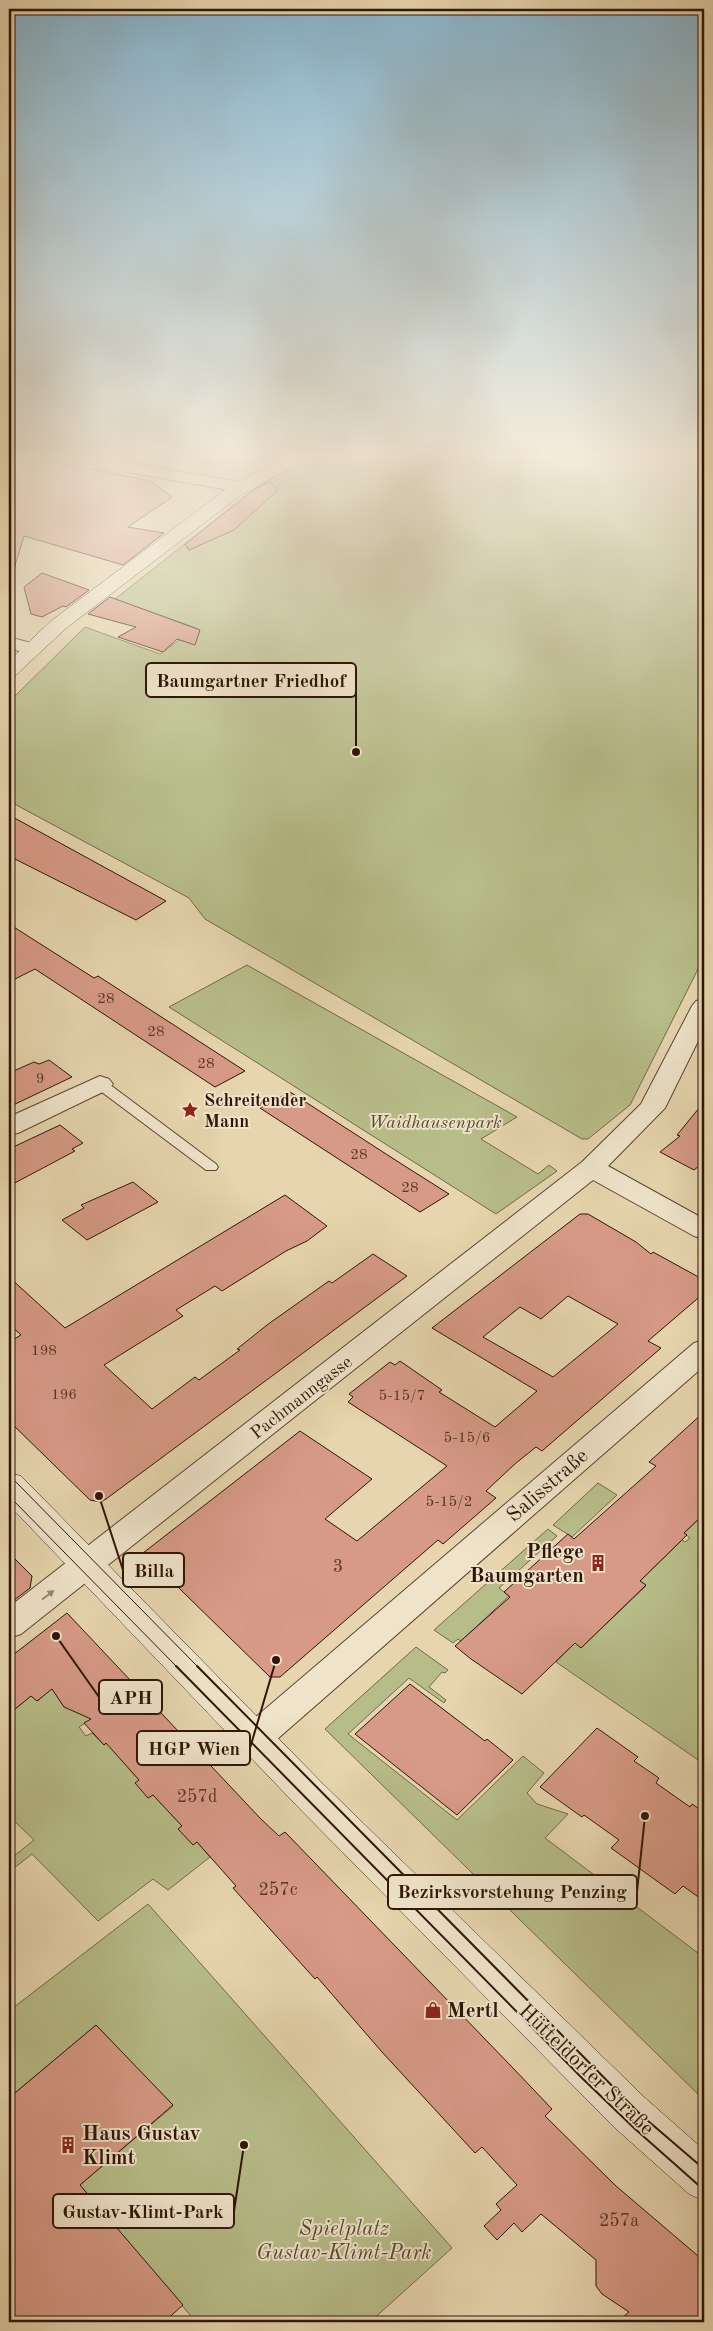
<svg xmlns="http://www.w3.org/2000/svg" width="713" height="2331" font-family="'Old Standard TT',serif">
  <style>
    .green { fill: #b7bd89; stroke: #726948 }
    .building { fill: #d79a87; stroke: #2e1508; fill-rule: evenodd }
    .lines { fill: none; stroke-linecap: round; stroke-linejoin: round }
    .lane-casing { stroke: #5c4532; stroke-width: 2 }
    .street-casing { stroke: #5c4532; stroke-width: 2 }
    .secondary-casing { stroke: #2e1508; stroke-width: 1 }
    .lane { fill: #efe4ca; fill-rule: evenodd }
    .street { fill: #efe4ca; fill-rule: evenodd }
    .secondary { fill: #efe4ca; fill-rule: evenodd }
    .tram-far1 { stroke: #2e1508; stroke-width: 1 }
    .tram { stroke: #2e1508; stroke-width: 2 }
    .oneway { fill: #988773 }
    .labels { text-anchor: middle; stroke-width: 4; stroke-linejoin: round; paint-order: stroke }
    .number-label { font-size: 15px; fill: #583628 }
    .poi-label { font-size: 18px; font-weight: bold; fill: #2e1508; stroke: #efe4ca; text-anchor: start }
    .park-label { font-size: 18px; font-style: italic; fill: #57472f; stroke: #efe4ca }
    .street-label { font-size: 18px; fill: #2e1508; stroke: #efe4ca }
    .near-number-label { font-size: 18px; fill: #583628 }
    .near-street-label { font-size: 21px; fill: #2e1508; stroke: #efe4ca }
    .near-poi-label { font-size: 21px; font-weight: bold; fill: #2e1508; stroke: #efe4ca; text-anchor: start }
    .near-park-label { font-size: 21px; font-style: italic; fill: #57472f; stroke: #efe4ca }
    .leader { fill: none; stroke: #2e1508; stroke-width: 2 }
    .callout-dot { fill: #2e1508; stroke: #efe4ca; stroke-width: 2 }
    .callout { fill: #efe4ca; stroke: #2e1508; stroke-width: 2 }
    .callout-label { font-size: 19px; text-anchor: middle; font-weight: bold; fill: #2e1508 }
  </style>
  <rect width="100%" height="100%" fill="#e6d5ae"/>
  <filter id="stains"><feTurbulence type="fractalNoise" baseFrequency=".004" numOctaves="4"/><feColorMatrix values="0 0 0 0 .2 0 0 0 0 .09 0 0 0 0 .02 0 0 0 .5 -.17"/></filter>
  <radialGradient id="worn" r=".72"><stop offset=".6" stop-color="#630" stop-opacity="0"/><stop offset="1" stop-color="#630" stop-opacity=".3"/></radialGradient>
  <g class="green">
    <path d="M313 459H704V957L630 1105 588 1139H582L205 919 189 898 9 801V702L85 627 160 654 196 628 115 599 264 482Z"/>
    <path d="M247 965 517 1117 481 1139 538 1174 549 1165 557 1171 496 1214 169 1007Z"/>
    <path d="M598 1483 617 1495 572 1537 553 1525Z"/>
    <path d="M704 1514V1764L556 1662 576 1642 581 1648 646 1586 638 1583 682 1540 685 1542 690 1538 684 1533Z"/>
    <path d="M548 1529 557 1536 499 1588 509 1596 461 1641 458 1639 453 1643 434 1630Z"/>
    <path d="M416 1647 448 1670 445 1673 442 1672 429 1687 446 1700 444 1703 409 1678 348 1734 457 1820 523 1756 544 1773 527 1793 537 1804 568 1814 545 1838 698 1953 704 1946V2100L325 1729Z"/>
    <path d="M51 1680 63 1697 61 1702 64 1707 73 1708 94 1717 79 1727 86 1736 92 1733 104 1745 113 1738 136 1763 129 1769 182 1826 179 1829 193 1844 197 1842 210 1857 168 1890 153 1879 98 1921 32 1854 9 1872V1860L34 1840 9 1816V1725L14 1720 9 1714 31 1696 38 1701 44 1695 39 1690Z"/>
    <path d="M148 1904 452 2248 370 2322H196L80 2185 173 2106 96 2025 9 2098V2011Z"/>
  </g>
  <g class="building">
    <path d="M9 459H33L88 468 150 481 172 497 128 527 164 533 123 565 24 536 13 572 9 571Z"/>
    <path d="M270 481 278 490 234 530 189 550 185 544 252 491Z"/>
    <path d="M42 573 89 590 66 607 63 606 42 617 31 614 24 587Z"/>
    <path d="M110 597 200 630 195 645 177 639 163 652 118 637 136 627 88 614Z"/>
    <path d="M9 815 166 901 136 920 9 856Z"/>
    <path d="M9 924 94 978 98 976 245 1071 215 1087 35 969 9 982Z"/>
    <path d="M49 1060 72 1077 9 1107V1073L34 1062 39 1064Z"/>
    <path d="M290 1092 400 1163 449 1194 420 1212 260 1108Z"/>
    <path d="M704 1102V1162L694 1170 660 1152 680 1136 677 1135Z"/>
    <path d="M60 1125 83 1143 72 1149 75 1151 9 1186V1149Z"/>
    <path d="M133 1182 158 1202 87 1240 62 1220 84 1208 81 1205Z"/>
    <path d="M285 1195 327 1226 307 1241 286 1251 222 1291 215 1286 176 1310 183 1316 104 1365 152 1409 195 1377 199 1380 240 1350 237 1349 267 1325 329 1281 332 1283 373 1254 407 1276 106 1499 101 1502 90 1500 9 1421V1342L21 1335 9 1324V1277L65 1328Z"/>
    <path d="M580 1214H588L636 1242 651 1254 653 1252 704 1280V1293L648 1341 661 1348 542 1451 536 1447 516 1463 486 1491 496 1498 443 1544 438 1540 280 1677H270L143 1553 300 1431 372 1479 325 1519 357 1541 447 1466 348 1402 353 1397 349 1394 390 1362 395 1365 400 1361 442 1390 439 1392 495 1427 537 1391 432 1328ZM568 1296 618 1324 553 1377 483 1337 520 1307 541 1319Z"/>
    <path d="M704 1412V1514L684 1533 687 1535 640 1581 646 1585 581 1648 575 1643 522 1694 471 1659 455 1646 510 1597 504 1592 568 1534 574 1539 656 1466 649 1462Z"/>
    <path d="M9 1553 32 1576 30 1588 9 1604Z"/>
    <path d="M67 1613 260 1818 279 1836 285 1832 512 2067 552 2109 545 2116 616 2186 704 2261V2322H617L629 2312 602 2294 596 2286V2260L541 2214 522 2232 514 2223 497 2240 484 2226 501 2210 496 2204 517 2185 482 2147 475 2153 382 2052 317 1977 315 1979 233 1888 236 1886 197 1842 193 1845 178 1829 182 1826 153 1795 148 1798 135 1783 139 1780 106 1743 104 1745 84 1723 91 1719 64 1707 52 1689 37 1701 31 1696 9 1714V1658Z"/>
    <path d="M410 1684 485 1741 487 1739 513 1760 457 1815 355 1734Z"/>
    <path d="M597 1728 638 1757 634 1761 659 1778 656 1783 690 1807 692 1804 704 1812V1901L683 1886 675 1894 611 1848 619 1840 584 1815 582 1817 540 1787Z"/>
    <path d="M96 2025 173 2105 80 2185 183 2305 164 2322H9V2098Z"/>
  </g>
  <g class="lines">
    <g class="lane-casing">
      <path id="lane" d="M100 1080 105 1081 216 1164 218 1167 216 1170H206L95 1087 93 1084Z"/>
    </g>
    <g class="street-casing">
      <g id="street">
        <path d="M104 459 240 482 246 484 248 487 246 490 240 492 99 467 96 464 99 461Z"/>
        <path d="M9 637 38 645 41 649 38 653 32 655 9 648Z"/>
        <path d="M704 999V1029L665 1108 608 1166 704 1219V1239L694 1236 593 1180 21 1634 9 1638V1607L582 1162 641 1104 692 1006 696 1001Z"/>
        <path d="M100 1076 109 1079 113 1084 109 1089 18 1133 9 1135V1117Z"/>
        <path d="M704 1340V1366L267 1748 255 1753 243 1748 237 1738 243 1728 694 1343Z"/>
      </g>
    </g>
    <g class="secondary-casing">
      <g id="secondary">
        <path d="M282 459H303L301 462 241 495 65 629 16 675 9 677V661L51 621 229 487Z"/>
        <path d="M9 1473 21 1476 323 1784 644 2097 704 2150V2201L689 2194 614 2127 297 1806 9 1505Z"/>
      </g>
    </g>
    <use href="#lane" class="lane"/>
    <use href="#street" class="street"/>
    <use href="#secondary" class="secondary"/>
    <g class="tram-far1">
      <path d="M9 1475 198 1667"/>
      <path d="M9 1496 177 1667"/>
    </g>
    <g class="tram">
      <path d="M176 1666 582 2078 634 2128 704 2190"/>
      <path d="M197 1666 640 2114 704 2169"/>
    </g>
  </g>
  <defs><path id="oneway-solid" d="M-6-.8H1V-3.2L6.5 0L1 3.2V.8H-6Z" transform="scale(1.25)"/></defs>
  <use class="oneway" href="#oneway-solid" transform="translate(48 1595) rotate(-37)"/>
  <linearGradient id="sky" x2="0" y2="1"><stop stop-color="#87b6d0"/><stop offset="0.58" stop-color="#f4ecdb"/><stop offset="1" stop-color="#f4ecdb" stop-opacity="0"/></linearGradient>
  <rect width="713" height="786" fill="url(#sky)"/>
  <defs>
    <g id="sight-bare" transform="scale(1.35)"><path d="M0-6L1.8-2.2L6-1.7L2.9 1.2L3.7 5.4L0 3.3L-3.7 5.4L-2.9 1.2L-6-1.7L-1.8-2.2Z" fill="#8f2418" stroke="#efe4ca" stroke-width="2.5" paint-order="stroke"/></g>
    <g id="building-bare" transform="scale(1.35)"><path d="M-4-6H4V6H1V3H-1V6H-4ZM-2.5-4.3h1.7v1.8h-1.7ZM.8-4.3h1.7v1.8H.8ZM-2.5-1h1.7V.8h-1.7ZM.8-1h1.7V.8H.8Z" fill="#8f2418" stroke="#efe4ca" stroke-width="2.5" paint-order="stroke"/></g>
    <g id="shop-bare" transform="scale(1.35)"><path d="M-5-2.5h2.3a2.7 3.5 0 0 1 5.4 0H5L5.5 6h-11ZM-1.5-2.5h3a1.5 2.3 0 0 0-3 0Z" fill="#8f2418" stroke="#efe4ca" stroke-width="2.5" paint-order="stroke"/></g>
  </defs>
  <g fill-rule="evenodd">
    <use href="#sight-bare" x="190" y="1110"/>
    <use href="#building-bare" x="598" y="1563"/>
    <use href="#shop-bare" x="433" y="2010"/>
    <use href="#building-bare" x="68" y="2145"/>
  </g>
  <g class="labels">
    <g class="number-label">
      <text x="106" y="1003">28</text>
      <text x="156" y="1036">28</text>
      <text x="206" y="1068">28</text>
      <text x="40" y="1083">9</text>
      <text x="359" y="1159">28</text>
      <text x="410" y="1192">28</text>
      <text x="44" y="1355">198</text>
      <text x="64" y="1399">196</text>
      <text x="402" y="1400">5-15/7</text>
      <text x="467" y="1442">5-15/6</text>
      <text x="449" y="1506">5-15/2</text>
    </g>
    <g class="poi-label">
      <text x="204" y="1106">Schreitender<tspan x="204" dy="21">Mann</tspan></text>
    </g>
    <g class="park-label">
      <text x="435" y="1128">Waidhausenpark</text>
    </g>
    <g class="street-label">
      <text transform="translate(301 1397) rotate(-38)" y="6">Pachmanngasse</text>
    </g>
    <g class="near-number-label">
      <text x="338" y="1572">3</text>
      <text x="197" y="1802">257d</text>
      <text x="278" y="1895">257c</text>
      <text x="619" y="2226">257a</text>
    </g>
    <g class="near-street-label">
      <text transform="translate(547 1485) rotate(-41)" y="7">Salisstraße</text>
      <text transform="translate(587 2069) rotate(44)" y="7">Hütteldorfer Straße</text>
    </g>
    <g class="near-poi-label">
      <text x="584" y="1558" text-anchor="end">Pflege<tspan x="584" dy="24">Baumgarten</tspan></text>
      <text x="447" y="2017">Mertl</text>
      <text x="82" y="2140">Haus Gustav<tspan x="82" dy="24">Klimt</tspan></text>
    </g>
    <g class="near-park-label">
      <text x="344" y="2235">Spielplatz<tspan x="344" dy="24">Gustav-Klimt-Park</tspan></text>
    </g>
  </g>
  <path class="leader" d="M356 752L356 680M99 1496L123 1570M56 1636L99 1697M276 1660L250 1748M645 1816L637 1892M244 2145L234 2211"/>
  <g class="callout-dot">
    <circle cx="356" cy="752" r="5"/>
    <circle cx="99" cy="1496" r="5"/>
    <circle cx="56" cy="1636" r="5"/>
    <circle cx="276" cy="1660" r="5"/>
    <circle cx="645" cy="1816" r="5"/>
    <circle cx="244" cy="2145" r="5"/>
  </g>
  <g class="callout">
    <rect x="146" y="663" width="210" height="34" rx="5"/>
    <rect x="123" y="1553" width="61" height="34" rx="5"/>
    <rect x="99" y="1680" width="63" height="34" rx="5"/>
    <rect x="137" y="1731" width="113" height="34" rx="5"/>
    <rect x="388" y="1875" width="249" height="34" rx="5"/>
    <rect x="53" y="2194" width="181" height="34" rx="5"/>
  </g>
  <g class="callout-label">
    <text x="251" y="687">Baumgartner Friedhof</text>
    <text x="154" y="1577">Billa</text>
    <text x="131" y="1704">APH</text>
    <text x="194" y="1755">HGP Wien</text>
    <text x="512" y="1898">Bezirksvorstehung Penzing</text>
    <text x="143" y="2218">Gustav-Klimt-Park</text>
  </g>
  <rect width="713" height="2331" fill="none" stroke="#e6d5ae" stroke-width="30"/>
  <rect x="10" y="10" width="693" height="2311" fill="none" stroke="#2e1508" stroke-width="2.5"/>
  <rect x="15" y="15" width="683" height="2301" fill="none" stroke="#2e1508"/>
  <rect width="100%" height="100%" filter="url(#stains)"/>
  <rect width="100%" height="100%" fill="url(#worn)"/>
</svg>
